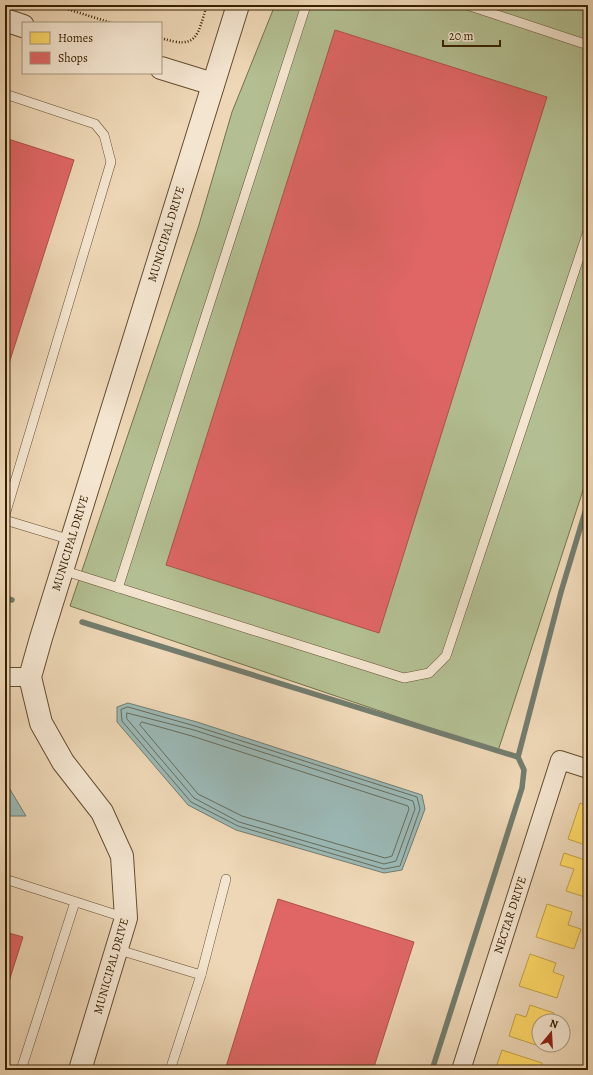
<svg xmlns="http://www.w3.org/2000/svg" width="593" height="1075" font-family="Alegreya,serif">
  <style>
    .green { fill: #b3bf92; stroke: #747049 }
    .water { fill: #9bb8b5; stroke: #737c6d }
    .homes { fill: #ffd966; stroke: #c3a247 }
    .shops { fill: #e06666; stroke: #ad5147 }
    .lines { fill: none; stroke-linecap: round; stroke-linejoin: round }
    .shore { stroke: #686c5a; stroke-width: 1 }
    .stream { stroke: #737c6d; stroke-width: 5.5 }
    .service-casing { stroke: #644e2e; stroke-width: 10 }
    .minor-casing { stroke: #644e2e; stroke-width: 20 }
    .tertiary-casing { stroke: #644e2e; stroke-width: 24 }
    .path { stroke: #362100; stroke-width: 2.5; stroke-dasharray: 1 2; stroke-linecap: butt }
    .service { stroke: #f4e5d0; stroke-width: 9 }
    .minor { stroke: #f4e5d0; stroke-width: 18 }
    .tertiary { stroke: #f4e5d0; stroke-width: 22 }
    .labels { text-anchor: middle; stroke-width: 4; stroke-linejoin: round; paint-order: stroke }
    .street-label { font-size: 12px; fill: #362100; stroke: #f4e5d0 }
  </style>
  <rect width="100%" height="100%" fill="#eed7b6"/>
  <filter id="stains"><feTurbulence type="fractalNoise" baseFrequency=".005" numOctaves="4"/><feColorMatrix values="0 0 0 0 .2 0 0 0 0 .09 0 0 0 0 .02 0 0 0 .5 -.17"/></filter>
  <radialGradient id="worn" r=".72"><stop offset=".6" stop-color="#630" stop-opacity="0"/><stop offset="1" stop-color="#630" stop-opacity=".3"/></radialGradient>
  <path class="green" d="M275 5H588V475L498 751 70 606 198 228 232 112Z"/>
  <g class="water">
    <path d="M128 703 197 722 422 795 425 809 402 870 384 873 236 830 188 805 117 722V707Z"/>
    <path d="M5 781 26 816H5Z"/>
  </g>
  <g class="homes">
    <path d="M580 803 588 806V846L568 839Z"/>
    <path d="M564 853 588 861V898L566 891 574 869 560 865Z"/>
    <path d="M547 904 572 912 568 925 581 929 574 949 536 937Z"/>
    <path d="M530 954 556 963 553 972 564 976 557 998 519 986Z"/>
    <path d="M530 1005 554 1013 551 1021H539V1045H543L542 1047 509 1036 516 1014 526 1017Z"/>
    <path d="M502 1050 542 1063 540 1070H495Z"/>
  </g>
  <g class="shops">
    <path d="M335 30 547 97 379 633 166 565Z"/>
    <path d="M5 138 74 160 5 376Z"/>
    <path d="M278 899 414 942 373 1070H225Z"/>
    <path d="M5 932 23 937 5 994Z"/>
  </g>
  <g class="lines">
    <g class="shore">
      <path d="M128 707 195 726 417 797 420 809 400 866 384 869 238 826 191 802 122 721 121 710Z"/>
      <path d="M127 713 194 730 413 801 415 809 396 861 384 864 239 822 194 798 127 719Z"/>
      <path d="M142 722 192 736 408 806 409 809 392 856 385 858 242 816 198 794 140 725Z"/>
    </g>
    <g class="stream">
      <path d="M5 598 12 600"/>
      <path d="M82 622 518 757"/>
      <path d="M432 1070 522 788 524 770 518 757 561 592 588 502"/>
    </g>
    <g class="service-casing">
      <g id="service">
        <path d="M467 5 588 45"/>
        <path d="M5 94 95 124 104 135 111 162 5 515"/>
        <path d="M5 520 71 540"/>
        <path d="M62 570 404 678 429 673 446 656 588 231"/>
        <path d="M118 588 306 5"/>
        <path d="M5 879 126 918"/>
        <path d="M116 949 201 975 170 1070"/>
        <path d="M201 975 226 879"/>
        <path d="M21 1070 75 902"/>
      </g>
    </g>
    <g class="minor-casing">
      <g id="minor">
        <path d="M5 677H30"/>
        <path d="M461 1070 560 760 588 769"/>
      </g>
    </g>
    <g class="tertiary-casing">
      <g id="tertiary">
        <path d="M5 20 23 26"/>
        <path d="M161 68 213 84"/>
        <path d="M80 1070 126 918 122 856 102 812 63 762 41 723 30 677 41 638 238 5"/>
      </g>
    </g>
    <g class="path">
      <path d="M54 5 112 23"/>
      <path d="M161 38C198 50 197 36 207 5"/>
    </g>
    <use href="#service" class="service"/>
    <use href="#minor" class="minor"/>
    <use href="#tertiary" class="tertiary"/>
  </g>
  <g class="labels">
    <g class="street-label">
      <text transform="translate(166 234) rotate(-73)" y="4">MUNICIPAL DRIVE</text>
      <text transform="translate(70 543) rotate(-73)" y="4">MUNICIPAL DRIVE</text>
      <text transform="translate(510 915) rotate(-72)" y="4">NECTAR DRIVE</text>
      <text transform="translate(111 966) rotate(-74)" y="4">MUNICIPAL DRIVE</text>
    </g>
  </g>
  <rect width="593" height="1075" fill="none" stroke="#eed7b6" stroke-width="20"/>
  <rect x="6" y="6" width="581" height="1063" fill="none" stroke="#362100" stroke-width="2"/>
  <rect x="10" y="10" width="573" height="1055" fill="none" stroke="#362100"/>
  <rect x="22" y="22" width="140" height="52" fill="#f4e5d0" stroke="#a8977d"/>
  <rect x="30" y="32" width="20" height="12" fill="#ffd966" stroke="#a8977d"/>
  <text x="58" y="42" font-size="12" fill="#362100">Homes</text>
  <rect x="30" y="52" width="20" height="12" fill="#e06666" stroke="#a8977d"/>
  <text x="58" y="62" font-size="12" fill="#362100">Shops</text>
  <g transform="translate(551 1033) rotate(18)"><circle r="19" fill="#f4e5d0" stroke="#a8977d"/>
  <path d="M0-3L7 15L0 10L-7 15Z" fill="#8f2418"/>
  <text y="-6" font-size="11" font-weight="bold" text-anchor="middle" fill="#362100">N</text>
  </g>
  <path d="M443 40v6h57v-6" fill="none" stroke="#362100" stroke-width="2"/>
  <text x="449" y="40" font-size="12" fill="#362100" stroke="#f4e5d0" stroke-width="3" paint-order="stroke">20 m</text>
  <rect width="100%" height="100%" filter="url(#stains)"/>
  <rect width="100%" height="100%" fill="url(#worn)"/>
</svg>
